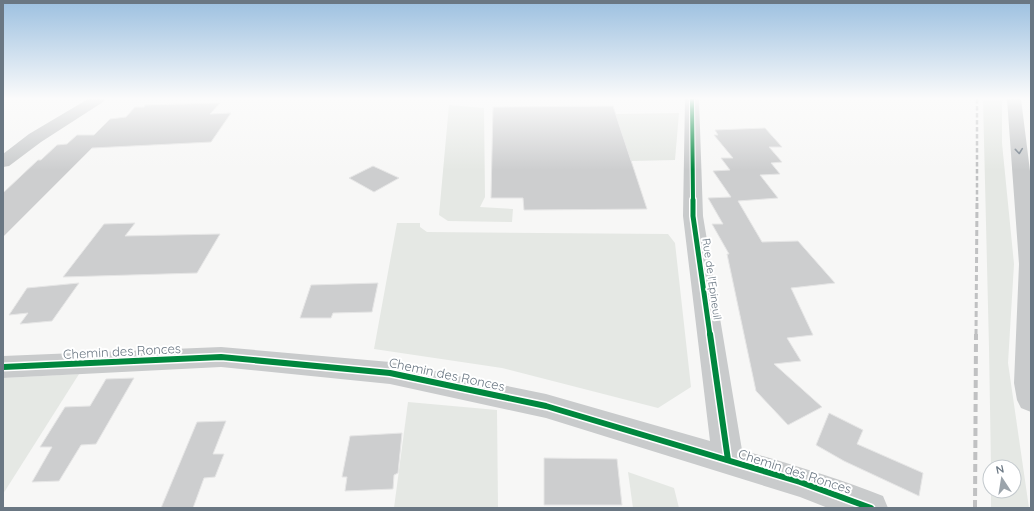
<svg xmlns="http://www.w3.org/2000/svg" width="1034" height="511" font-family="Quicksand,sans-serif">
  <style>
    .green { fill: #e5e8e4 }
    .building { fill: #cdcecf; stroke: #e6e6e6 }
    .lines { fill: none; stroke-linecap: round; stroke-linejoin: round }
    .minor { fill: #c9cbcc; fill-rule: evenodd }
    .rail-far2 { stroke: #c0c1c2; stroke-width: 2.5; stroke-dasharray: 4.5 2.5; stroke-linecap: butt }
    .rail-far1 { stroke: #c0c1c2; stroke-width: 3; stroke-dasharray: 6 3; stroke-linecap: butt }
    .rail { stroke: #c0c1c2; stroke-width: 4; stroke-dasharray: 8 4; stroke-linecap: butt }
    .cycleway-far2-casing { stroke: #fff; stroke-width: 6 }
    .cycleway-far1-casing { stroke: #fff; stroke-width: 8 }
    .cycleway-casing { stroke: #fff; stroke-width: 9 }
    .cycleway-far2 { stroke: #00873e; stroke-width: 4 }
    .cycleway-far1 { stroke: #00873e; stroke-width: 5 }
    .cycleway { stroke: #00873e; stroke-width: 6 }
    .oneway { stroke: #6f7b87 }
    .labels { text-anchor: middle; stroke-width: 4; stroke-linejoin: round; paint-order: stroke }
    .street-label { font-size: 11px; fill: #6a7783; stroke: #fff }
    .near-street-label { font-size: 13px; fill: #6a7783; stroke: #fff }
  </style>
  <rect width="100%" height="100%" fill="#f7f7f6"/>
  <g class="green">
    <path d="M983 99H1002V143L1014 264 1008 363 1029 508H991V491H1014V467H991L989 348Z"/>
    <path d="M449 105 484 108 485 197 480 207 513 209 512 222 448 221 439 215Z"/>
    <path d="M679 113 675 160 631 161 615 114Z"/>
    <path d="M397 223H420V227L427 232 668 234 675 243 691 387 658 408 502 368 374 349Z"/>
    <path d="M79 374 3 494V378Z"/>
    <path d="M408 402 497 410 498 508H394Z"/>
    <path d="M628 472 674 488 679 508H633Z"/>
  </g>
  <g class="building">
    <path d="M220 103 210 114 231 113 211 142 92 148 3 237V193L38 160H41L57 145 67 144 77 135H94L110 119 126 117 135 107H144L145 105Z"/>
    <path d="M613 106 647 209 524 210 523 198H491L493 107Z"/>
    <path d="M765 128 782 147H769L782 162 771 163 780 174 760 175 778 198 738 201 762 242 798 241 835 283 791 288 813 335 787 338 801 361 774 364 822 407 788 425 756 391 727 254H729L712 224H723L708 198 731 197 713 171 730 170 721 158H733L714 135H718L715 130Z"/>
    <path d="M373 166 399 178 374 192 349 178Z"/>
    <path d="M135 223 125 236 220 234 197 273 63 277 104 224Z"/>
    <path d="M79 283 52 321 20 324 28 313 9 315 27 288Z"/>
    <path d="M378 283 372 312 333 313 331 318H300L311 285Z"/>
    <path d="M134 378 96 444 81 445 59 481 32 482 52 447H40L65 407 90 406 106 379Z"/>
    <path d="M829 413 863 430 857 444 923 473 919 496 844 461 816 445Z"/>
    <path d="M226 421 213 454H224L215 477 204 478 193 508H161L197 422Z"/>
    <path d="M402 433 398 473 394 475 393 489 345 491 347 477H342L350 436Z"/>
    <path d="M544 458 617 459 622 505H544Z"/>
  </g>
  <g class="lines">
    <g class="minor">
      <path d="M88 99H105L103 102 41 142 9 166 3 167V154L29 134Z"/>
      <path d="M685 99H699L703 216 742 450C790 464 837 478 883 496L888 508H828L800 497 546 418 390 384 221 367 3 378V356L221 347 390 362 546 394 710 441 683 216Z"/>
      <path d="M1007 99H1021L1031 179V412L1021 408 1017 400 1014 383 1019 264Z"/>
    </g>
    <path class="rail-far2" d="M977 99V201"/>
    <path class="rail-far1" d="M976 335 977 200"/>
    <path class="rail" d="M975 508 976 334"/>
    <g class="cycleway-far2-casing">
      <path id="cycleway-far2" d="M692 99 693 201"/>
    </g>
    <g class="cycleway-far1-casing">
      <path id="cycleway-far1" d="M693 200V216L710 335"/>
    </g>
    <g class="cycleway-casing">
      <g id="cycleway">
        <path d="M710 334 728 460"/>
        <path d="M3 367 221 357 390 373 546 406 800 482 871 508"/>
      </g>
    </g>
    <use href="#cycleway-far2" class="cycleway-far2"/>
    <use href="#cycleway-far1" class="cycleway-far1"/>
    <use href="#cycleway" class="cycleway"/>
  </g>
  <defs><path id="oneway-chevron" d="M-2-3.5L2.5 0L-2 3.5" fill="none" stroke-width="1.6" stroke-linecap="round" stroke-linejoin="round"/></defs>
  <use class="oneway" href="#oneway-chevron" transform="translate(1019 151) rotate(84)"/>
  <linearGradient id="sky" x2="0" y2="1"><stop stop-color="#9cc0e0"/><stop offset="0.58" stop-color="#fbfbfb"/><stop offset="1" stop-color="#fbfbfb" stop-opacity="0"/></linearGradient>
  <rect width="1034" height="170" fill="url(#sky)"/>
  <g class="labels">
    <g class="street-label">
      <text transform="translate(712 279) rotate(82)" y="4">Rue de l'Epineuil</text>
    </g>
    <g class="near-street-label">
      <text transform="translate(122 351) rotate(-3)" y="5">Chemin des Ronces</text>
      <text transform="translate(447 374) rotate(12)" y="5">Chemin des Ronces</text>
      <text transform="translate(795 471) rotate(18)" y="5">Chemin des Ronces</text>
    </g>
  </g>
  <rect width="1034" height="511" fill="none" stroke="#6a7783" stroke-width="8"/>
  <g transform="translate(1002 479) rotate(348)"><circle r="19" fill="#ffffff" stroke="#c3c9cd"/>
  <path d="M0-3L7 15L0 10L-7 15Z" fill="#9ba4ab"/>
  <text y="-6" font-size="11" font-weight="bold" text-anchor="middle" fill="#6a7783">N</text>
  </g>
</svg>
